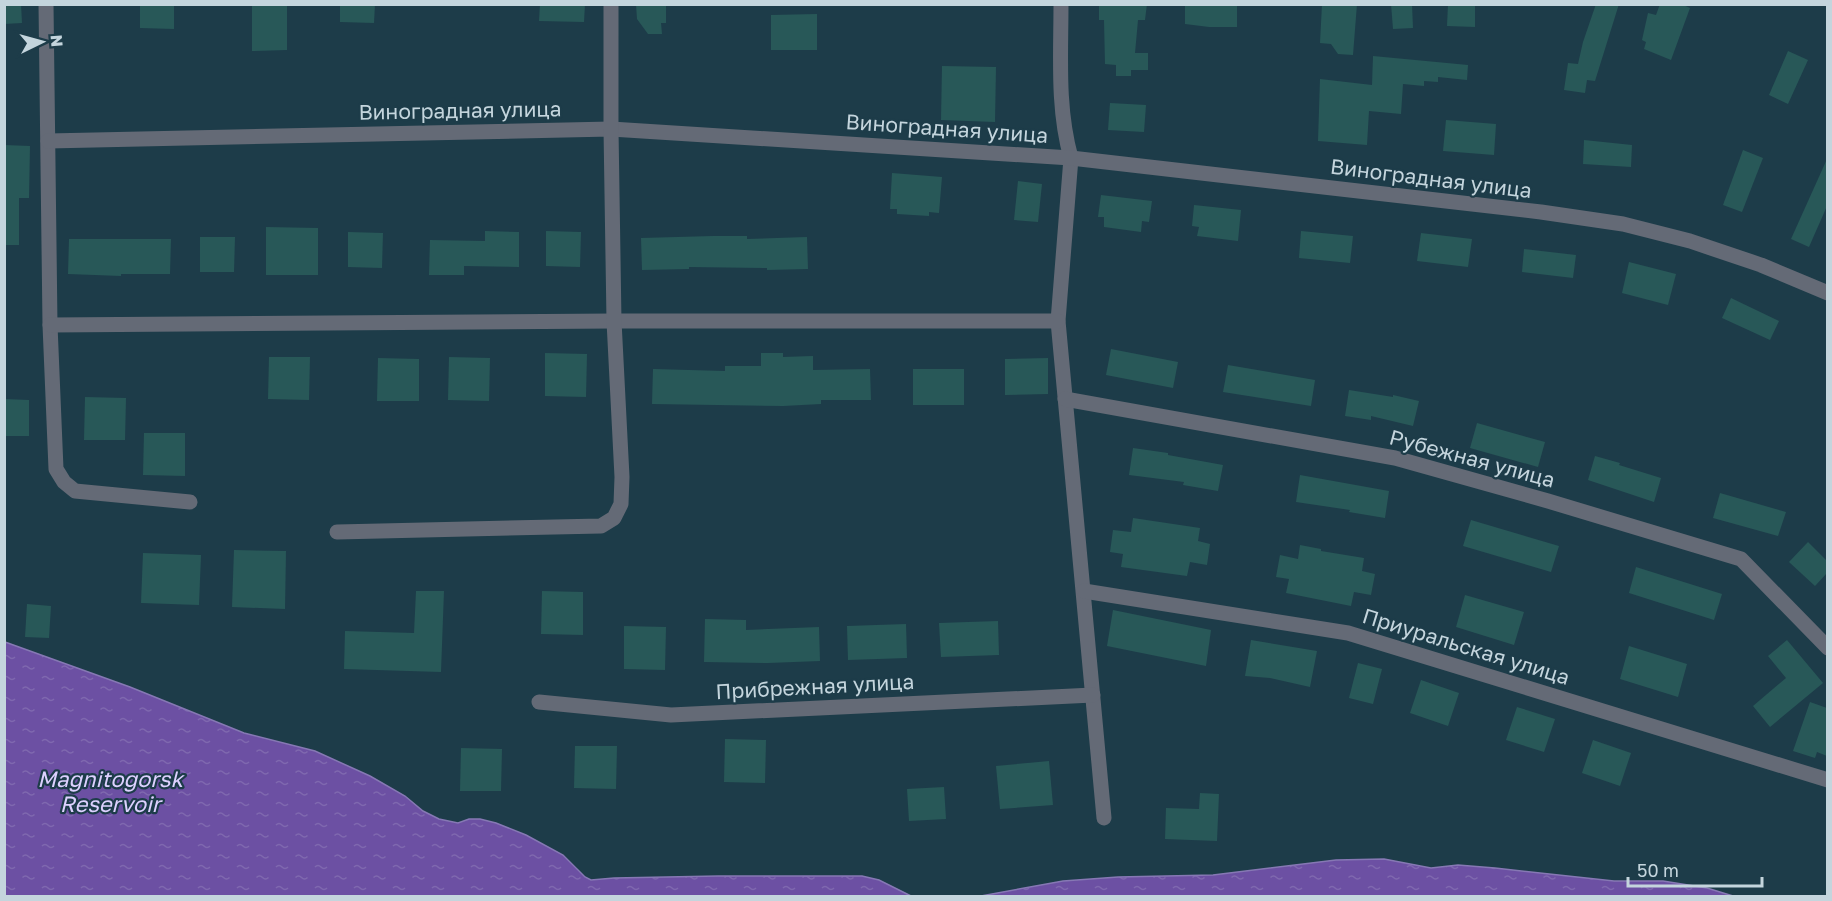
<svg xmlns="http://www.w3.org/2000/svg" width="1832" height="901" font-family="'Golos Text',sans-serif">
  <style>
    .water { fill: url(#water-ripples); stroke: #8678b4; stroke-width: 1.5 }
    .building { fill: #285858 }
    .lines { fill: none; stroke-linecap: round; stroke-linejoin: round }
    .minor { stroke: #646a76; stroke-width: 15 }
    .labels { text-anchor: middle; stroke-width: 4.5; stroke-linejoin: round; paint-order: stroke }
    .street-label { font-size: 21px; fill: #c4d5dd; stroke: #1d3c49 }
    .water-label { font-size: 22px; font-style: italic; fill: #ddd1ff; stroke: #1d3c49 }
  </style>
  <defs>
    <pattern id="water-ripples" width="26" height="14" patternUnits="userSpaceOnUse" patternTransform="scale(1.5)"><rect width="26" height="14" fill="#6c50a3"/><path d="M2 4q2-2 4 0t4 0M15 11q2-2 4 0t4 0" fill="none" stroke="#7f68af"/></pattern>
  </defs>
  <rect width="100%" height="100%" fill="#1d3c49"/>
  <g class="water">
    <path d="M5 642 130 687 244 733 315 751 370 776 405 796 423 811 439 819 458 823 469 819H480L496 823 526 835 563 855 585 877 591 880 614 878 718 876H862L879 880 911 896H5Z"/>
    <path d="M1384 859 1431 868 1458 865 1495 868 1614 881H1663L1707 888 1733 896H981L1063 881 1118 877 1213 875 1336 860Z"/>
  </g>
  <g class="building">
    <path d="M4 4H21L22 23 4 24Z"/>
    <path d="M140 4H174V29L140 28Z"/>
    <path d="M252 4H287V50L252 51Z"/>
    <path d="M340 4H375L374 23 340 22Z"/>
    <path d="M540 4H585L584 22 539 21Z"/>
    <path d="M636 4H666V23H661L662 34H648L637 19Z"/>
    <path d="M1099 4H1147L1145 20H1138L1135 53H1148V70H1131V76H1116V65L1105 64 1104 20H1099Z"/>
    <path d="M1185 4H1237V27H1209L1185 24Z"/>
    <path d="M1322 4H1357L1353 55 1338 54 1331 44 1320 43Z"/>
    <path d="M1391 4H1412L1413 28 1393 29Z"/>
    <path d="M1448 4H1475V27L1447 26Z"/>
    <path d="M1596 4H1619L1595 81 1587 80 1585 93 1564 90 1568 63 1578 64 1583 42Z"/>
    <path d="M1660 4H1681L1690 8 1671 60 1644 49 1646 42 1642 40 1648 13 1656 15Z"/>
    <path d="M817 14V50H771V15Z"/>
    <path d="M1788 51 1808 60 1788 104 1769 95Z"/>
    <path d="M1373 56 1468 65 1467 80 1438 77V82L1424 81V86L1403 84 1401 114 1369 111 1367 145 1318 141 1320 79 1372 85Z"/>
    <path d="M942 66 996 67 995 122 941 120Z"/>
    <path d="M1110 103 1146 105 1144 132 1108 130Z"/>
    <path d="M1446 120 1496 124 1494 155 1443 151Z"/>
    <path d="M1584 140 1632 145 1631 167 1583 164Z"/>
    <path d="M4 145 30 146 29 198H19V245H4Z"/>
    <path d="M1743 150 1763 158 1742 212 1723 205Z"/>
    <path d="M1827 159V206L1809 247 1791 239Z"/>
    <path d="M892 173 942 177 939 213 929 212V216L897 214V209H890Z"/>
    <path d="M1018 181 1042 184 1038 222 1014 220Z"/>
    <path d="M1101 195 1152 201 1149 222 1142 221 1141 232 1104 227V217H1098Z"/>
    <path d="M1194 205 1241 210 1238 241 1197 236 1199 227 1192 226Z"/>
    <path d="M266 227 318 228V275H266Z"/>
    <path d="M485 231 519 232V267L464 266V275H429L430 240 485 241Z"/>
    <path d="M546 231 581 232 580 267 546 266Z"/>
    <path d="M1301 231 1353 236 1350 263 1299 258Z"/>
    <path d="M348 232 383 233 382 268 348 267Z"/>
    <path d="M1421 233 1472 239 1468 267 1417 261Z"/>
    <path d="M713 236H747V239L807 237 808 269 767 270V268L689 267V269L642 270 641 238Z"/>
    <path d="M200 237H235L234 272H200Z"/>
    <path d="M69 239H171L170 274H121V276L68 274Z"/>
    <path d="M1524 249 1576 255 1573 278 1522 272Z"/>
    <path d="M1629 262 1676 274 1668 305 1622 293Z"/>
    <path d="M1731 298 1779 321 1770 340 1722 318Z"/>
    <path d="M1111 349 1178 362 1173 388 1106 375Z"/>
    <path d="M545 353 587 354 586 397 545 396Z"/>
    <path d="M761 353H783V357L813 356V370L870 369 871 400H821V404L783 406 652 404 653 369 725 371V366H761Z"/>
    <path d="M269 357H310L309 400 268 399Z"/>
    <path d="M449 357 490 358 489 401 448 400Z"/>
    <path d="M378 358 419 359V401H377Z"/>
    <path d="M1048 358V394L1005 395V359Z"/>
    <path d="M1228 365 1315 380 1311 406 1223 392Z"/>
    <rect x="913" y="369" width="51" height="36"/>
    <path d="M1349 390 1393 397V395L1419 401 1413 426 1371 416V420L1345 416Z"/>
    <path d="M85 397 126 398 125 440H84Z"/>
    <path d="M4 399 29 400V436H4Z"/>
    <path d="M1477 423 1545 442 1538 467 1470 448Z"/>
    <path d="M144 433H185V476L143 475Z"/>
    <path d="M1133 448 1168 453V455L1223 465 1218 491 1183 485 1184 482 1129 475Z"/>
    <path d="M1595 456 1620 463 1619 465 1661 478 1654 502 1588 480Z"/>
    <path d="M1300 475 1389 491 1385 518 1349 512 1350 510 1296 502Z"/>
    <path d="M1720 493 1786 512 1778 536 1713 518Z"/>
    <path d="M1133 518 1200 528 1198 541 1210 544 1207 565 1190 562 1187 576 1121 567 1123 554 1110 552 1113 530 1131 532Z"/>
    <path d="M1471 520 1559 546 1551 572 1463 546Z"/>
    <path d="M1808 542 1827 561V573L1815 586 1789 562Z"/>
    <path d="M1300 545 1321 549V551L1364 558 1362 571 1375 574 1371 595 1354 592 1351 606 1286 593 1289 579 1276 577 1280 555 1298 559Z"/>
    <path d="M234 550 286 551 285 609 232 607Z"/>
    <path d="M143 553 201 555 199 605 141 603Z"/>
    <path d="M1636 567 1722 594 1714 620 1629 593Z"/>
    <path d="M416 591H444L441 672 344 669 345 631 414 633Z"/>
    <path d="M542 591 583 592V635L541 634Z"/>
    <path d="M1465 595 1524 612 1514 645 1456 627Z"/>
    <path d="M27 604 51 606 49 638 25 637Z"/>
    <path d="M1113 610 1211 630 1206 666 1107 646Z"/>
    <path d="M705 619 746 620V630L819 627 820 661 768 663 704 662Z"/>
    <path d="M998 621 999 655 941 657 939 623Z"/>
    <path d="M906 624 907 658 848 660 847 626Z"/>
    <path d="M624 626 666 627 665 670 624 669Z"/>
    <path d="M1251 640 1317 651 1310 687 1270 678 1245 676Z"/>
    <path d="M1787 640 1823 683 1770 727 1753 706 1786 678 1768 656Z"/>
    <path d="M1629 646 1687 664 1678 697 1620 679Z"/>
    <path d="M1358 663 1382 669 1373 704 1349 698Z"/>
    <path d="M1421 680 1459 693 1448 726 1410 713Z"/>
    <path d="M1810 702 1827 708V756L1817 752 1815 758 1793 751Z"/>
    <path d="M1517 707 1555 719 1544 752 1506 740Z"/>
    <path d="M725 739 766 740 765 783 724 782Z"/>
    <path d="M1593 740 1631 753 1620 786 1582 773Z"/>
    <path d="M575 746H617L616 789 574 788Z"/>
    <path d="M461 748 502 749 501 791H460Z"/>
    <path d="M1049 761 1053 805 1000 809 996 766Z"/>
    <path d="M944 787 946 819 909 821 907 789Z"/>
    <path d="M1200 793 1219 794 1217 841 1165 839 1166 808 1199 809Z"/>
  </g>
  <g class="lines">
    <g class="minor">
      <path d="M46 4 50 325 56 469 64 482 75 491 190 502"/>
      <path d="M1061 4C1061 56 1057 108 1071 158L1058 321 1104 818"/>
      <path d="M48 141 611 129 1071 158 1541 212 1623 224 1690 241 1761 265 1828 293"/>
      <path d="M50 325 614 321H1058"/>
      <path d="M1065 399 1395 458 1548 501 1741 559 1828 648"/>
      <path d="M337 532 601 526 614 518 621 504 622 477 614 321 611 129V4"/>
      <path d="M1084 591 1348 633 1828 780"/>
      <path d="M539 702 671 715 1093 695"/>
    </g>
  </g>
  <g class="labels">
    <g class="street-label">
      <text transform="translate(460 111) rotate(-1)" y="7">Виноградная улица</text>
      <text transform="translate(947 129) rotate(4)" y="7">Виноградная улица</text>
      <text transform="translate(1431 179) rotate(7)" y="7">Виноградная улица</text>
      <text transform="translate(1472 459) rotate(15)" y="7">Рубежная улица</text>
      <text transform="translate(1466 647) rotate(17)" y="7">Приуральская улица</text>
      <text transform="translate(815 687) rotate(-3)" y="7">Прибрежная улица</text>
    </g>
    <g class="water-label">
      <text x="110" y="787">Magnitogorsk<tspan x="110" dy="25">Reservoir</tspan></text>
    </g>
  </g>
  <rect width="1832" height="901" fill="none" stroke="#c4d5dd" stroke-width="12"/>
  <g transform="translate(42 42) rotate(85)" stroke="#1d3c49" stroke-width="4.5" paint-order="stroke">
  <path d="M0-4.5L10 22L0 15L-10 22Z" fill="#c4d5dd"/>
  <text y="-9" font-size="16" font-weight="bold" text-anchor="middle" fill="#c4d5dd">N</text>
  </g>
  <path d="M1628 877v9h134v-9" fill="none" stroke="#c4d5dd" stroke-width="3"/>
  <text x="1637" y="877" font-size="18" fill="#c4d5dd" stroke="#1d3c49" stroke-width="4.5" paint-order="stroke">50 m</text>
</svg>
